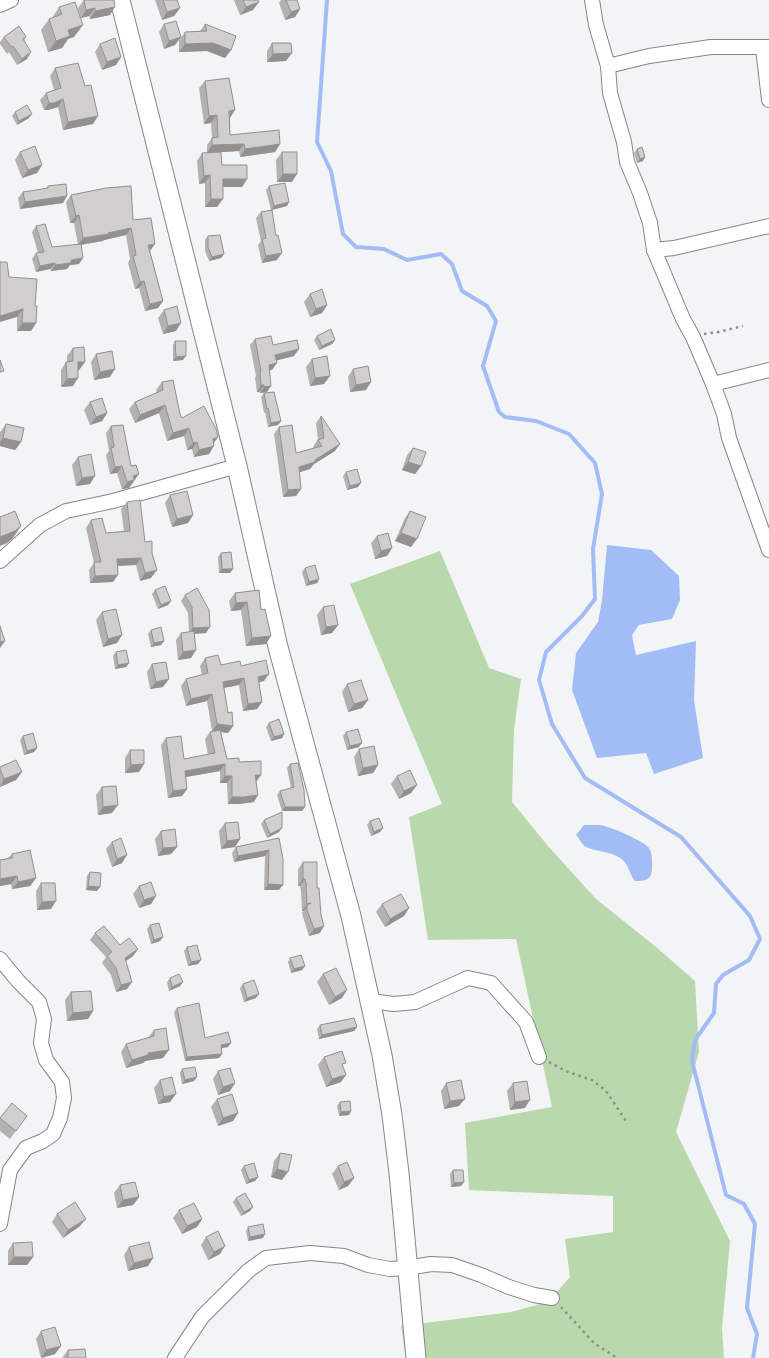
<svg xmlns="http://www.w3.org/2000/svg" width="769" height="1358" font-family="Poppins,sans-serif">
  <style>
    .green { fill: #b9d8ab }
    .water { fill: #a2bdf5 }
    .lines { fill: none; stroke-linecap: round; stroke-linejoin: round }
    .stream { stroke: #a2bdf5; stroke-width: 4 }
    .street-casing { stroke: #858687; stroke-width: 16 }
    .secondary-casing { stroke: #858687; stroke-width: 21 }
    .path { stroke: #8d8e8f; stroke-width: 2.5; stroke-dasharray: 2.5 4; stroke-linecap: butt }
    .street { stroke: #fff; stroke-width: 14 }
    .secondary { stroke: #fff; stroke-width: 19 }
    .wall { fill: #b3b2b1 }
    .shaded-wall { fill: #929190 }
    .building { fill: #d0cfce; stroke: #929190 }
  </style>
  <rect width="100%" height="100%" fill="#f3f4f5"/>
  <path class="green" d="M440 551 489 668 521 679 514 730 512 802 548 846 596 899 656 947 695 981 699 1052 676 1132 730 1241 722 1329 724 1358H406L401 1326 511 1312 548 1302 570 1277 565 1239 613 1232V1196L469 1190 465 1123 552 1107 516 939 428 940 409 817 442 804 350 584Z"/>
  <g class="water">
    <path d="M607 545 651 550 679 576 680 600 672 619 639 625 632 635 636 655 696 641 694 700 703 758 654 774 646 753 597 758 572 690 576 653 598 622 602 600Z"/>
    <path d="M584 825C589 825 595 825 600 825 609 826 644 841 649 848 652 853 652 858 652 863 653 877 649 882 635 881 629 874 629 863 620 858 610 851 596 852 586 847 582 845 579 838 576 835Z"/>
  </g>
  <g class="lines">
    <path class="stream" d="M327 0 317 142 331 171 343 234 356 247 384 249 407 260 441 254 452 264 462 291 487 306 496 321 483 366 499 412 505 417 536 421 569 434 595 463 602 494 593 549 595 599 582 616 546 652 539 680 552 724 585 778 681 837 750 916 760 939 749 960 723 975 716 984 714 1013 695 1040 692 1061 726 1195 744 1204 755 1224 747 1308 757 1334 753 1358"/>
    <g class="street-casing">
      <g id="street">
        <path d="M592 0 596 25 608 66 610 93 624 142 627 162 640 193 650 223 654 250 683 319 693 337 713 384 724 414 729 438 769 550"/>
        <path d="M0 5 11 0"/>
        <path d="M763 48 769 100"/>
        <path d="M608 66 649 56 711 47H769"/>
        <path d="M654 250 674 248 769 226"/>
        <path d="M713 384 769 370"/>
        <path d="M0 561 40 525 66 511 113 501 237 466"/>
        <path d="M0 959 18 981 39 1002 44 1019 41 1043 46 1060 62 1082 64 1098 60 1118 53 1134 43 1141 26 1148 10 1170 0 1224"/>
        <path d="M370 1001 394 1004 415 1002 468 978 491 983 526 1022 539 1057"/>
        <path d="M175 1358 202 1317 248 1271 266 1258 310 1253 344 1256 368 1265 390 1269 407 1268 431 1264 452 1265 481 1275 509 1287 534 1295 552 1298"/>
      </g>
    </g>
    <g class="secondary-casing">
      <path id="secondary" d="M120 0 237 466 278 647 351 916 382 1055 392 1115 399 1173 416 1358"/>
    </g>
    <g class="path">
      <path d="M704 334 718 332 743 326"/>
      <path d="M549 1062 568 1072 592 1080 606 1091 628 1124"/>
      <path d="M561 1307 594 1343 617 1358"/>
    </g>
    <use href="#street" class="street"/>
    <use href="#secondary" class="secondary"/>
  </g>
  <g class="wall">
    <path d="M84 0 110 15 90 19 89 16 81 18 78 8Z"/>
    <path d="M155 0H177L180 8 174 16 162 20Z"/>
    <path d="M234 0H258L253 10 240 15Z"/>
    <path d="M281 0H297L300 9 295 17 285 20 279 3Z"/>
    <path d="M59 7 74 37 68 39 62 48 48 52 41 30 49 19 52 18Z"/>
    <path d="M164 24 181 37 175 45 164 49 159 32Z"/>
    <path d="M205 24 231 50 225 58 207 51 179 52V40L185 32 200 31Z"/>
    <path d="M4 37H26L24 40 27 59 17 65 9 52 7 54 0 44V42Z"/>
    <path d="M272 43 286 61 267 62V51Z"/>
    <path d="M100 44 121 57 116 65 102 70 95 52Z"/>
    <path d="M55 68 93 124 63 130 58 107 48 110H44L40 100 46 93 54 90 50 76Z"/>
    <path d="M205 81 230 118V135L280 144 275 152 240 157 239 151 207 153V145L212 138 211 123 204 124 199 88Z"/>
    <path d="M15 112 29 118 17 125 12 116Z"/>
    <path d="M637 149 643 161 637 163 634 153Z"/>
    <path d="M20 152 42 165 37 173 22 178 15 160Z"/>
    <path d="M282 152 292 182H277L276 160Z"/>
    <path d="M202 153 247 179 242 187H223L217 207H205V183L199 184 197 161Z"/>
    <path d="M48 186 63 203 20 209 18 198 23 192 47 188Z"/>
    <path d="M269 186 287 206 272 210 277 260 262 263 258 245 261 241 256 218 261 212 271 210 266 190Z"/>
    <path d="M71 195 133 220 150 251 163 301 158 308 145 311 139 288 135 289 128 263 130 259 126 235 104 240 103 241 81 245 79 264 70 265 67 269 51 271 50 269 36 272 32 259 36 253H38L32 232 36 226 52 247 78 245 74 223H70L66 202Z"/>
    <path d="M208 236 224 254 221 258 209 261 205 251V240Z"/>
    <path d="M9 277 36 323 31 331H17V317Z"/>
    <path d="M310 294 327 305 322 313 310 317 304 302Z"/>
    <path d="M164 310 176 331 163 334 158 318Z"/>
    <path d="M317 336 335 340 332 344 319 350 314 340Z"/>
    <path d="M255 339 273 345 294 356 276 360 272 370H270L267 392 260 393 259 392H257L255 378 256 376 250 345Z"/>
    <path d="M175 341 183 360 173 361V345Z"/>
    <path d="M73 348 85 362 79 370H78L73 386 61 387V370L66 362H67V356Z"/>
    <path d="M96 354 110 377 94 380 91 362Z"/>
    <path d="M312 359 324 384 310 386 306 367Z"/>
    <path d="M353 369 366 390 350 392 348 377Z"/>
    <path d="M162 382 182 418 218 437 214 443 209 454 194 457 192 449 187 450 184 436 167 441 159 413 135 423 129 409 135 402 157 393 156 390Z"/>
    <path d="M264 393 281 421 278 425 268 427 265 412 264 413 261 397Z"/>
    <path d="M90 402 107 413 102 421 90 425 84 410Z"/>
    <path d="M321 416 335 451 314 464 310 469 299 472 301 489 296 496 283 497 274 434 279 427 296 453 314 449 313 447 318 439 316 423Z"/>
    <path d="M6 424 21 442 15 450 0 446V432Z"/>
    <path d="M111 426 134 481 129 488 122 489 117 473 110 474 106 455 109 451 106 433Z"/>
    <path d="M413 448 421 466 415 474 402 470 407 455Z"/>
    <path d="M78 457 90 484 76 486 72 465Z"/>
    <path d="M346 472 358 487 347 490 343 476Z"/>
    <path d="M170 495 193 515 188 523 172 527 165 503Z"/>
    <path d="M127 502 145 542 151 578 140 581 136 565 118 566 113 582 90 583 89 570 94 563 86 528 91 520 106 533 124 531 121 509Z"/>
    <path d="M410 511 411 547 395 541 405 518Z"/>
    <path d="M377 536 392 548 387 556 375 559 371 543Z"/>
    <path d="M221 553 230 573H219L218 557Z"/>
    <path d="M305 568 319 579 317 583 306 586 302 572Z"/>
    <path d="M155 590 171 601 168 605 158 609 152 594Z"/>
    <path d="M259 590 266 644 246 646 241 610 231 611 229 601 235 593Z"/>
    <path d="M185 595 206 633 195 634 191 658 178 660 176 640 181 633 189 632 188 613 181 601Z"/>
    <path d="M323 607 338 625 332 633 321 635 317 615Z"/>
    <path d="M102 612 122 635 117 643 103 647 96 620Z"/>
    <path d="M151 630 164 641 161 645 151 647 148 634Z"/>
    <path d="M116 652 129 663 126 667 115 669 113 656Z"/>
    <path d="M205 658 221 665 241 666 264 681 259 682 262 702 257 709 243 711 239 685 224 688 228 713 233 726 228 733 221 732 227 759 239 762 256 782 254 802 239 804H228L227 783H220V771L186 777 187 789 182 796 168 798 161 745 166 738 184 759 208 755 205 739 210 732 212 731 207 701 186 706 181 686 186 679 202 675 200 666Z"/>
    <path d="M152 664 163 687 150 689 147 672Z"/>
    <path d="M347 684 368 700 362 708 348 712 342 692Z"/>
    <path d="M269 723 284 734 282 738 271 741 266 727Z"/>
    <path d="M346 732 359 747 347 750 343 736Z"/>
    <path d="M23 736 34 752 24 755 20 740Z"/>
    <path d="M359 749 378 765 373 773 358 776 354 757Z"/>
    <path d="M130 750 144 764 139 772 125 773V758Z"/>
    <path d="M290 764 302 811H282L277 795 280 791 291 788 287 768Z"/>
    <path d="M0 767 16 780 0 787Z"/>
    <path d="M397 776 411 793 399 799 391 784Z"/>
    <path d="M102 787 112 813 98 815 96 795Z"/>
    <path d="M264 820 279 832 267 838 261 824Z"/>
    <path d="M370 821 380 832 371 836 367 825Z"/>
    <path d="M225 823 240 839 235 847 221 849 219 831Z"/>
    <path d="M161 831 177 847 171 854 158 856 155 839Z"/>
    <path d="M279 838V890H264L265 856 234 862 232 853 236 847Z"/>
    <path d="M112 842 122 863 112 867 106 849Z"/>
    <path d="M12 854 36 878 30 886 12 889 11 884 0 886V860L8 858Z"/>
    <path d="M303 862 317 888 320 933 309 936 303 917 302 912 304 911H302L301 892V891L300 886H298V869Z"/>
    <path d="M90 872 97 891 86 890 87 876Z"/>
    <path d="M41 883 51 909 37 910 36 891Z"/>
    <path d="M139 886 156 896 151 904 139 908 133 894Z"/>
    <path d="M382 904 409 908 404 916 385 927 376 912Z"/>
    <path d="M150 925 163 937 160 941 151 944 147 929Z"/>
    <path d="M95 933 120 945 138 949 133 956 126 961 127 989 116 992 111 975 102 963 106 957 90 940Z"/>
    <path d="M187 947 198 964 188 966 184 951Z"/>
    <path d="M290 958 305 966 302 970 291 973 288 962Z"/>
    <path d="M323 974 342 998 329 1005 317 982Z"/>
    <path d="M170 978 183 982 180 986 169 991 167 982Z"/>
    <path d="M243 984 256 998 244 1002 240 988Z"/>
    <path d="M71 992 93 1011 88 1019 67 1021 65 1000Z"/>
    <path d="M177 1008 205 1038 228 1047 221 1048 222 1054 219 1058 185 1061 174 1012Z"/>
    <path d="M320 1025 357 1027 354 1031 319 1039 317 1029Z"/>
    <path d="M154 1030 163 1058 145 1061 143 1063 126 1068 121 1052 126 1044 148 1038Z"/>
    <path d="M324 1057 343 1066 341 1082 326 1087 318 1065Z"/>
    <path d="M182 1069 194 1081 182 1084 180 1073Z"/>
    <path d="M218 1071 235 1083 230 1091 218 1095 213 1079Z"/>
    <path d="M160 1080 170 1102 158 1104 154 1088Z"/>
    <path d="M446 1083 459 1106 444 1109 441 1091Z"/>
    <path d="M513 1083 525 1108 510 1110 507 1091Z"/>
    <path d="M217 1099 238 1113 233 1121 218 1126 211 1107Z"/>
    <path d="M340 1102 351 1111 349 1115 339 1116 337 1106Z"/>
    <path d="M27 1116 10 1139 0 1131V1117Z"/>
    <path d="M280 1153 282 1180 271 1177 274 1161Z"/>
    <path d="M244 1166 258 1177 255 1181 246 1184 241 1170Z"/>
    <path d="M338 1166 354 1178 348 1186 339 1190 332 1174Z"/>
    <path d="M453 1170 461 1186 451 1187 450 1174Z"/>
    <path d="M120 1185 139 1197 133 1205 117 1208 114 1193Z"/>
    <path d="M236 1198 250 1211 241 1216 233 1202Z"/>
    <path d="M179 1210 202 1219 197 1227 182 1234 173 1218Z"/>
    <path d="M57 1214 80 1226 63 1238 52 1222Z"/>
    <path d="M248 1227 263 1238 248 1241 246 1231Z"/>
    <path d="M206 1237 220 1254 208 1260 201 1245Z"/>
    <path d="M13 1243 33 1257 27 1265H8V1251Z"/>
    <path d="M129 1247 153 1258 148 1266 128 1271 124 1255Z"/>
    <path d="M41 1331 55 1354 41 1358 36 1339Z"/>
    <path d="M68 1350 86 1358H62Z"/>
  </g>
  <g class="shaded-wall">
    <path d="M259 2 253 10 240 15 246 7Z"/>
    <path d="M115 7 110 15 90 19 95 11Z"/>
    <path d="M95 8 89 16 81 18 86 10Z"/>
    <path d="M180 8 174 16 162 20 167 12Z"/>
    <path d="M300 9 295 17 285 20 291 12Z"/>
    <path d="M83 25 74 37 68 39 62 48 48 52 56 41 68 30Z"/>
    <path d="M181 37 175 45 164 49 169 41Z"/>
    <path d="M213 43 231 50 225 58 207 51 179 52 185 44Z"/>
    <path d="M31 52 27 59 17 65 22 59Z"/>
    <path d="M292 53 286 61 267 62 273 54Z"/>
    <path d="M121 57 116 65 102 70 107 62Z"/>
    <path d="M63 99 58 107 48 110H44L49 103Z"/>
    <path d="M235 110 230 118 229 111Z"/>
    <path d="M32 114 29 118 17 125 19 121Z"/>
    <path d="M217 115 211 123 204 124 209 116Z"/>
    <path d="M98 116 93 124 63 130 68 122Z"/>
    <path d="M244 144 239 151 207 153 212 145Z"/>
    <path d="M280 144 275 152 240 157 245 149Z"/>
    <path d="M645 157 643 161 637 163 640 159Z"/>
    <path d="M42 165 37 173 22 178 28 170Z"/>
    <path d="M283 174H297L292 182H277Z"/>
    <path d="M210 175 205 183 199 184 204 176Z"/>
    <path d="M223 179H247L242 187H217Z"/>
    <path d="M67 196 63 203 20 209 25 202Z"/>
    <path d="M211 199H223L217 207H205Z"/>
    <path d="M289 202 287 206 271 210 274 206Z"/>
    <path d="M79 215 74 223H70L76 216Z"/>
    <path d="M131 228 126 235 104 240 103 241 78 245 83 238 108 233Z"/>
    <path d="M155 244 150 251 148 245Z"/>
    <path d="M282 253 277 260 262 263 266 256Z"/>
    <path d="M224 254 221 258 209 261 212 257Z"/>
    <path d="M83 258 79 264 70 265 67 269 51 271 55 265 71 260Z"/>
    <path d="M55 263 50 269 36 272 40 266Z"/>
    <path d="M144 281 139 288 135 289 140 282Z"/>
    <path d="M163 301 158 308 145 311 150 304Z"/>
    <path d="M327 305 322 313 310 317 316 309Z"/>
    <path d="M23 309 17 317 0 322V316Z"/>
    <path d="M22 323H36L31 331H17Z"/>
    <path d="M181 323 176 331 163 334 168 326Z"/>
    <path d="M335 340 332 344 319 350 322 346Z"/>
    <path d="M299 349 294 356 271 362 275 355Z"/>
    <path d="M186 356 183 360 173 361 176 357Z"/>
    <path d="M78 362H85L79 370H72Z"/>
    <path d="M277 363 272 370 265 371 269 365Z"/>
    <path d="M115 369 110 377 94 380 100 372Z"/>
    <path d="M330 376 324 384 310 386 315 378Z"/>
    <path d="M78 378 73 386 61 387 67 379Z"/>
    <path d="M371 382 366 390 350 392 356 385Z"/>
    <path d="M261 385H264L259 392H257Z"/>
    <path d="M271 386 267 392 260 393 264 387Z"/>
    <path d="M165 405 159 413 135 423 140 415Z"/>
    <path d="M107 413 102 421 90 425 96 417Z"/>
    <path d="M281 421 278 425 268 427 271 423Z"/>
    <path d="M189 428 184 436 167 441 173 433Z"/>
    <path d="M218 437 212 445 213 439Z"/>
    <path d="M3 438 21 442 15 450 0 446V442Z"/>
    <path d="M197 442 192 449 187 450 193 443Z"/>
    <path d="M340 444 335 451 314 464 310 469 294 474 299 467 315 460Z"/>
    <path d="M214 446 209 454 194 457 199 450Z"/>
    <path d="M408 462 421 466 415 474 402 470Z"/>
    <path d="M122 466 117 473 110 474 115 467Z"/>
    <path d="M139 474 129 488 122 489 133 476Z"/>
    <path d="M95 476 90 484 76 486 82 478Z"/>
    <path d="M361 483 358 487 347 490 350 486Z"/>
    <path d="M301 489 296 496 283 497 288 490Z"/>
    <path d="M193 515 188 523 172 527 177 519Z"/>
    <path d="M21 526 13 538 7 543 0 546V537Z"/>
    <path d="M401 533 417 539 411 547 395 541Z"/>
    <path d="M392 548 387 556 375 559 381 551Z"/>
    <path d="M141 558 136 565 112 566 117 559Z"/>
    <path d="M222 569H233L230 573H219Z"/>
    <path d="M157 570 151 578 140 581 145 573Z"/>
    <path d="M118 575 113 582 90 583 95 576Z"/>
    <path d="M319 579 317 583 306 586 309 582Z"/>
    <path d="M171 601 168 605 158 609 161 605Z"/>
    <path d="M247 602 241 610 231 611 236 603Z"/>
    <path d="M338 625 332 633 321 635 326 627Z"/>
    <path d="M210 627 206 633 189 634 193 628Z"/>
    <path d="M122 635 117 643 103 647 108 639Z"/>
    <path d="M271 636 266 644 246 646 252 638Z"/>
    <path d="M5 641 0 648V642Z"/>
    <path d="M164 641 161 645 151 647 154 643Z"/>
    <path d="M196 650 191 658 178 660 183 652Z"/>
    <path d="M129 663 126 667 115 669 118 665Z"/>
    <path d="M269 674 264 681 253 684 258 677Z"/>
    <path d="M244 678 239 685 218 689 223 682Z"/>
    <path d="M169 679 163 687 150 689 156 682Z"/>
    <path d="M212 694 207 701 186 706 191 699Z"/>
    <path d="M368 700 362 708 348 712 354 704Z"/>
    <path d="M262 702 257 709 243 711 248 704Z"/>
    <path d="M217 724 233 726 228 733 212 731Z"/>
    <path d="M284 734 282 738 271 741 274 737Z"/>
    <path d="M362 743 359 747 347 750 350 746Z"/>
    <path d="M37 748 34 752 24 755 27 751Z"/>
    <path d="M144 764 139 772 125 773 131 765Z"/>
    <path d="M225 764 220 771 180 778 185 771Z"/>
    <path d="M378 765 373 773 358 776 363 768Z"/>
    <path d="M22 772 16 780 0 787 4 779Z"/>
    <path d="M255 775H261L256 782Z"/>
    <path d="M225 776H232L227 783H220Z"/>
    <path d="M417 785 411 793 399 799 404 791Z"/>
    <path d="M187 789 182 796 168 798 173 791Z"/>
    <path d="M258 795 254 802 239 804H228L232 797Z"/>
    <path d="M118 805 112 813 98 815 103 807Z"/>
    <path d="M285 807H305L302 811H282Z"/>
    <path d="M282 828 279 832 267 838 270 834Z"/>
    <path d="M383 828 380 832 371 836 374 832Z"/>
    <path d="M240 839 235 847 221 849 227 841Z"/>
    <path d="M177 847 171 854 158 856 163 848Z"/>
    <path d="M269 850 265 856 234 862 238 856Z"/>
    <path d="M127 855 122 863 112 867 117 859Z"/>
    <path d="M17 876 11 884 0 886V879Z"/>
    <path d="M36 878 30 886 12 889 18 882Z"/>
    <path d="M303 879H305L300 886H298Z"/>
    <path d="M268 884 283 885 279 890H264Z"/>
    <path d="M88 886 100 887 97 891 86 890Z"/>
    <path d="M156 896 151 904 139 908 144 900Z"/>
    <path d="M56 901 51 909 37 910 42 902Z"/>
    <path d="M311 903 307 905 304 911H302L307 904Z"/>
    <path d="M409 908 404 916 385 927 390 919Z"/>
    <path d="M324 926 320 933 309 936 314 929Z"/>
    <path d="M163 937 160 941 151 944 154 940Z"/>
    <path d="M138 949 133 956 120 965 125 958Z"/>
    <path d="M201 960 198 964 188 966 191 962Z"/>
    <path d="M305 966 302 970 291 973 294 969Z"/>
    <path d="M132 982 127 989 116 992 121 985Z"/>
    <path d="M183 982 180 986 169 991 172 987Z"/>
    <path d="M347 990 342 998 329 1005 335 997Z"/>
    <path d="M259 994 256 998 244 1002 247 998Z"/>
    <path d="M93 1011 88 1019 67 1021 73 1013Z"/>
    <path d="M357 1027 354 1031 319 1039 322 1035Z"/>
    <path d="M231 1043 228 1047 218 1049 221 1045Z"/>
    <path d="M169 1050 163 1058 145 1061 143 1063 126 1068 132 1060 148 1053Z"/>
    <path d="M222 1054 219 1058 185 1061 187 1057Z"/>
    <path d="M346 1075 341 1082 326 1087 332 1079Z"/>
    <path d="M197 1077 194 1081 182 1084 185 1080Z"/>
    <path d="M235 1083 230 1091 218 1095 223 1087Z"/>
    <path d="M176 1094 170 1102 158 1104 164 1097Z"/>
    <path d="M465 1099 459 1106 444 1109 450 1101Z"/>
    <path d="M530 1100 525 1108 510 1110 515 1102Z"/>
    <path d="M351 1111 349 1115 339 1116 341 1112Z"/>
    <path d="M238 1113 233 1121 218 1126 223 1118Z"/>
    <path d="M277 1169 288 1172 282 1180 271 1177Z"/>
    <path d="M258 1177 255 1181 246 1184 249 1180Z"/>
    <path d="M354 1178 348 1186 339 1190 344 1182Z"/>
    <path d="M464 1182 461 1186 451 1187 454 1183Z"/>
    <path d="M139 1197 133 1205 117 1208 123 1200Z"/>
    <path d="M253 1207 250 1211 241 1216 244 1212Z"/>
    <path d="M86 1219 80 1226 63 1238 68 1230Z"/>
    <path d="M202 1219 197 1227 182 1234 187 1226Z"/>
    <path d="M265 1234 263 1238 248 1241 250 1237Z"/>
    <path d="M225 1246 220 1254 208 1260 214 1252Z"/>
    <path d="M14 1257H33L27 1265H8Z"/>
    <path d="M153 1258 148 1266 128 1271 134 1263Z"/>
    <path d="M61 1346 55 1354 41 1358 46 1350Z"/>
  </g>
  <g class="building">
    <path d="M84 0H114L115 7 95 11V8L86 10Z"/>
    <path d="M163 0H177L180 8 167 12Z"/>
    <path d="M243 0H258L259 2 246 7Z"/>
    <path d="M286 0H297L300 9 291 12Z"/>
    <path d="M75 2 83 25 68 30 70 36 56 41 49 19 62 14 59 7Z"/>
    <path d="M176 21 181 37 169 41 164 24Z"/>
    <path d="M205 24 236 36 231 50 213 43 185 44V32L207 31Z"/>
    <path d="M19 26 26 37 23 39 31 52 22 59 13 46 11 47 4 37Z"/>
    <path d="M115 38 121 57 107 62 100 44Z"/>
    <path d="M272 43H291L292 53 273 54Z"/>
    <path d="M78 63 85 86 91 85 98 116 68 122 63 99 54 103H49L46 93 61 88 55 68Z"/>
    <path d="M229 78 235 110 229 111 230 135 279 130 280 144 245 149 244 144 212 145V138L218 137 217 115 209 116 205 81Z"/>
    <path d="M27 105 32 114 19 121 15 112Z"/>
    <path d="M35 146 42 165 28 170 20 152Z"/>
    <path d="M642 147 645 157 640 159 637 149Z"/>
    <path d="M221 152 222 165H247V179H223V199H211L210 175 204 176 202 153Z"/>
    <path d="M282 152H297V174H283Z"/>
    <path d="M285 183 289 202 274 206 269 186Z"/>
    <path d="M66 184 67 196 25 202 23 192 48 188V186Z"/>
    <path d="M131 186 133 220 151 218 155 244 148 245 163 301 150 304 144 281 140 282 133 256 136 255 131 228 108 233 109 234 83 238 79 215 76 216 71 195 106 188Z"/>
    <path d="M272 210 276 236 278 235 282 253 266 256 262 239 266 238 261 212Z"/>
    <path d="M45 224 52 247 81 244 83 258 71 260V263L55 265V263L40 266 36 253 44 252 36 226Z"/>
    <path d="M220 235 224 254 212 257 208 247V236Z"/>
    <path d="M0 262H7L9 277 37 279 35 306H37L36 323H22L23 309 0 316Z"/>
    <path d="M322 289 327 305 316 309 310 294Z"/>
    <path d="M177 306 181 323 168 326 164 310Z"/>
    <path d="M331 329 335 340 322 346 317 336Z"/>
    <path d="M271 336 273 345 297 340 299 349 275 355 277 363 269 365 271 386 264 387V385H261L260 371H261L255 339Z"/>
    <path d="M175 341H186V356L176 357Z"/>
    <path d="M84 347 85 362H78V378L67 379 66 362 73 361V348Z"/>
    <path d="M112 351 115 369 100 372 96 354Z"/>
    <path d="M327 356 330 376 315 378 312 359Z"/>
    <path d="M0 360 4 371 0 372Z"/>
    <path d="M368 366 371 382 356 385 353 369Z"/>
    <path d="M173 380 180 414 182 418 204 406 216 429 218 437 213 439 214 446 199 450 197 442 193 443 189 428 173 433 165 405 140 415 135 402 163 390 162 382Z"/>
    <path d="M274 392 281 421 271 423 268 408 267 409 264 393Z"/>
    <path d="M102 398 107 413 96 417 90 402Z"/>
    <path d="M321 416 340 444 315 460V462L299 467 301 489 288 490 279 427 292 425 296 453 322 446 318 440 324 438Z"/>
    <path d="M6 424 24 428 21 442 3 438Z"/>
    <path d="M123 425 131 466 136 465 139 474 133 476 134 480 127 482 122 466 115 467 111 448 114 447 111 426Z"/>
    <path d="M413 448 426 452 421 466 408 462Z"/>
    <path d="M91 454 95 476 82 478 78 457Z"/>
    <path d="M357 469 361 483 350 486 346 472Z"/>
    <path d="M187 491 193 515 177 519 170 495Z"/>
    <path d="M140 500 145 542 152 541V553L157 570 145 573 141 558 117 559 118 575 95 576 94 562H101L91 520 102 518 106 533 130 531 127 502Z"/>
    <path d="M15 511 21 526 15 531 0 537V517Z"/>
    <path d="M410 511 426 517 417 539 401 533Z"/>
    <path d="M388 533 392 548 381 551 377 536Z"/>
    <path d="M231 552 233 569H222L221 553Z"/>
    <path d="M315 565 319 579 309 582 305 568Z"/>
    <path d="M165 586 171 601 161 605 155 590Z"/>
    <path d="M197 588 209 610 210 627 193 628 192 607 185 595Z"/>
    <path d="M259 590 261 610 265 609 271 636 252 638 247 602 236 603 235 593Z"/>
    <path d="M334 605 338 625 326 627 323 607Z"/>
    <path d="M116 609 122 635 108 639 102 612Z"/>
    <path d="M0 626 5 641 0 642Z"/>
    <path d="M161 627 164 641 154 643 151 630Z"/>
    <path d="M194 631 196 650 183 652 181 633Z"/>
    <path d="M126 650 129 663 118 665 116 652Z"/>
    <path d="M218 655 221 665 240 661 241 666 266 660 269 674 258 677 262 702 248 704 244 678 223 682 228 713 232 712 233 726 217 724 212 694 191 699 186 679 208 673 205 658Z"/>
    <path d="M166 662 169 679 156 682 152 664Z"/>
    <path d="M361 680 368 700 354 704 347 684Z"/>
    <path d="M279 719 284 734 274 737 269 723Z"/>
    <path d="M358 729 362 743 350 746 346 732Z"/>
    <path d="M220 730 227 759 239 758V762L261 761V775H255L258 795 244 797H232V776H225V764L185 771 187 789 173 791 166 738 181 736 184 759 215 753 210 732Z"/>
    <path d="M33 733 37 748 27 751 23 736Z"/>
    <path d="M374 746 378 765 363 768 359 749Z"/>
    <path d="M130 750H144V764L131 765Z"/>
    <path d="M16 760 22 772 4 779 0 769V767Z"/>
    <path d="M298 763 304 790 305 807H285L280 791 294 787 290 764Z"/>
    <path d="M410 770 417 785 404 791 397 776Z"/>
    <path d="M116 786 118 805 103 807 102 787Z"/>
    <path d="M282 812V828L270 834 264 820Z"/>
    <path d="M379 818 383 828 374 832 370 821Z"/>
    <path d="M238 822 240 839 227 841 225 823Z"/>
    <path d="M175 829 177 847 163 848 161 831Z"/>
    <path d="M121 838 127 855 117 859 112 842Z"/>
    <path d="M279 838 283 859V885L268 884 269 850 238 856 236 847Z"/>
    <path d="M30 850 36 878 18 882 17 876 0 879V860L12 858V854Z"/>
    <path d="M303 862H317V888H319L321 915 324 926 314 929 307 910V905L311 903 307 904 306 885 307 884H306L305 879H303Z"/>
    <path d="M90 872 101 873 100 887 88 886Z"/>
    <path d="M151 882 156 896 144 900 139 886Z"/>
    <path d="M41 883H55L56 901 42 902Z"/>
    <path d="M401 894 409 908 390 919 382 904Z"/>
    <path d="M159 923 163 937 154 940 150 925Z"/>
    <path d="M104 926 120 945 129 938 138 949 125 958 132 982 121 985 116 968 107 956 112 952 95 933Z"/>
    <path d="M197 945 201 960 191 962 187 947Z"/>
    <path d="M301 955 305 966 294 969 290 958Z"/>
    <path d="M336 968 347 990 335 997 323 974Z"/>
    <path d="M179 974 183 982 172 987 170 978Z"/>
    <path d="M254 980 259 994 247 998 243 984Z"/>
    <path d="M91 991 93 1011 73 1013 71 992Z"/>
    <path d="M199 1003 205 1038 228 1032 231 1043 221 1045 222 1054 187 1057 177 1008Z"/>
    <path d="M354 1018 357 1027 322 1035 320 1025Z"/>
    <path d="M166 1028 169 1050 148 1053V1055L132 1060 126 1044 154 1036V1030Z"/>
    <path d="M342 1051 346 1063 342 1064 346 1075 332 1079 324 1057Z"/>
    <path d="M195 1067 197 1077 185 1080 182 1069Z"/>
    <path d="M230 1068 235 1083 223 1087 218 1071Z"/>
    <path d="M172 1077 176 1094 164 1097 160 1080Z"/>
    <path d="M461 1080 465 1099 450 1101 446 1083Z"/>
    <path d="M527 1081 530 1100 515 1102 513 1083Z"/>
    <path d="M232 1094 238 1113 223 1118 217 1099Z"/>
    <path d="M350 1101 351 1111 341 1112 340 1102Z"/>
    <path d="M12 1103 27 1116 16 1131 0 1118Z"/>
    <path d="M280 1153 292 1155 288 1172 277 1169Z"/>
    <path d="M347 1162 354 1178 344 1182 338 1166Z"/>
    <path d="M254 1163 258 1177 249 1180 244 1166Z"/>
    <path d="M453 1170H463L464 1182 454 1183Z"/>
    <path d="M135 1182 139 1197 123 1200 120 1185Z"/>
    <path d="M245 1193 253 1207 244 1212 236 1198Z"/>
    <path d="M75 1202 86 1219 68 1230 57 1214Z"/>
    <path d="M194 1203 202 1219 187 1226 179 1210Z"/>
    <path d="M263 1224 265 1234 250 1237 248 1227Z"/>
    <path d="M218 1231 225 1246 214 1252 206 1237Z"/>
    <path d="M32 1242 33 1257H14L13 1243Z"/>
    <path d="M149 1242 153 1258 134 1263 129 1247Z"/>
    <path d="M55 1327 61 1346 46 1350 41 1331Z"/>
    <path d="M85 1349 86 1358H68V1350Z"/>
  </g>
</svg>
